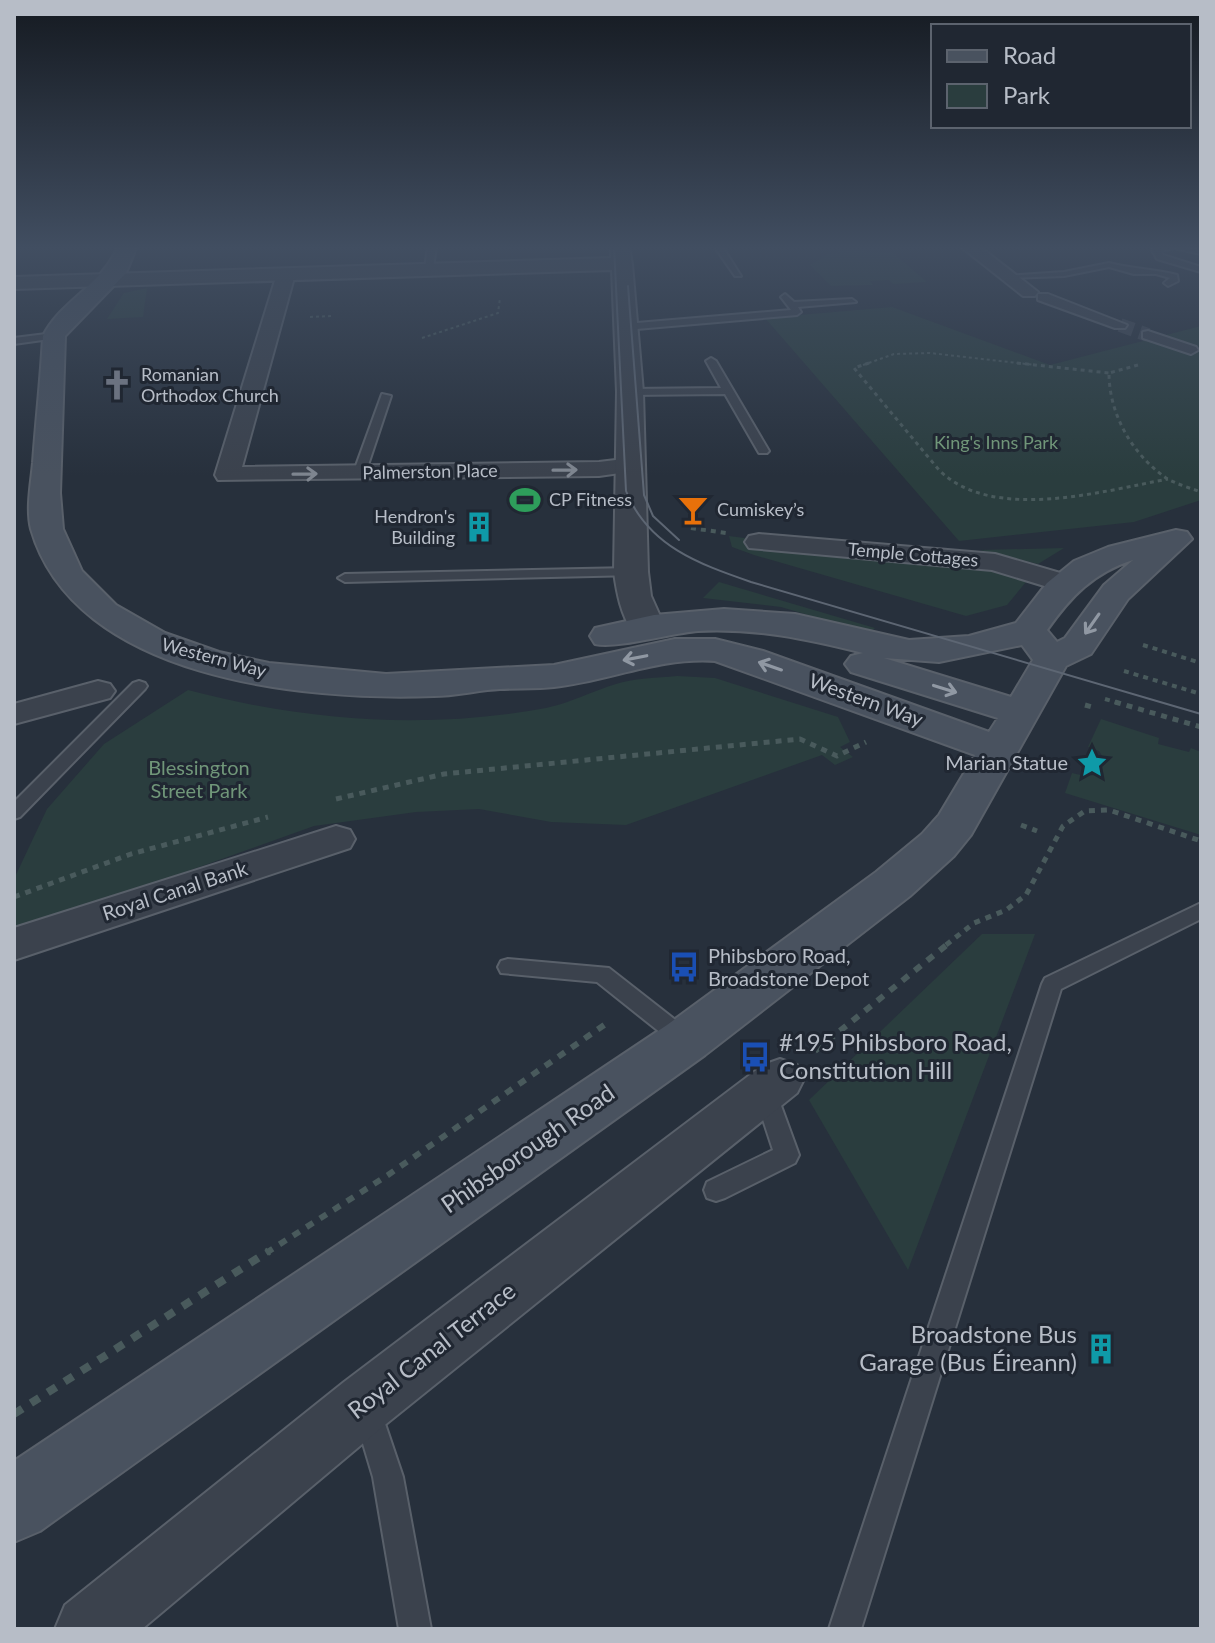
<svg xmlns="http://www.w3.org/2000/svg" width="1215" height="1643" font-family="Lato,sans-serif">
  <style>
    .green { fill: #2a3d3e }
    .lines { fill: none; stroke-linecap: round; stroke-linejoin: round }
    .pedestrian-tunnel { stroke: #3d4551; stroke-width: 14; stroke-dasharray: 14 7; stroke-linecap: butt }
    .service-casing { stroke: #59606a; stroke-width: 4 }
    .pedestrian-casing { stroke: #59606a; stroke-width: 4 }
    .minor-casing { stroke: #59606a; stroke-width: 4 }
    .tertiary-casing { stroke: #59606a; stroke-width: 4 }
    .secondary-casing { stroke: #59606a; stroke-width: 4 }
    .path-far5 { stroke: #495a5c; stroke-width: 2; stroke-dasharray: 3 3; stroke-linecap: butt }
    .path-far4 { stroke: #495a5c; stroke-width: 3; stroke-dasharray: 4 4; stroke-linecap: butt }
    .path-far3 { stroke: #495a5c; stroke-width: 4; stroke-dasharray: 5 5; stroke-linecap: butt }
    .path-far2 { stroke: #495a5c; stroke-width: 5; stroke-dasharray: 6 6; stroke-linecap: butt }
    .path-far1 { stroke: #495a5c; stroke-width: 6; stroke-dasharray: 8 8; stroke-linecap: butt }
    .path { stroke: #495a5c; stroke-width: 8; stroke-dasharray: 10 10; stroke-linecap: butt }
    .service { fill: #3b424d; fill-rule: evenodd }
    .pedestrian { fill: #3b424d; fill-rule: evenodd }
    .minor { fill: #3b424d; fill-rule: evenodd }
    .tertiary { fill: #3b424d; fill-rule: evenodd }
    .secondary { fill: #49525f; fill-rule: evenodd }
    .tram { stroke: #5d6673; stroke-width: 2 }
    .oneway { stroke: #7f8690 }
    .oneway2 { stroke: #9098a3 }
    .labels { text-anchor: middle; stroke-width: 6; stroke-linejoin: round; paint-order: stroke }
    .far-poi-label { font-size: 18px; fill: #b7bdc7; stroke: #202732; text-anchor: start }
    .far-park-label { font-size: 18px; fill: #709679; stroke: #202732 }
    .far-street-label { font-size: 18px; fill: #b7bdc7; stroke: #202732 }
    .street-label { font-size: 20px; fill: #b7bdc7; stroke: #202732 }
    .poi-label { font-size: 20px; fill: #b7bdc7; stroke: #202732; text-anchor: end }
    .park-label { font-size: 20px; fill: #709679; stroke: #202732 }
    .near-poi-label { font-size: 24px; fill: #b7bdc7; stroke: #202732; text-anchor: start }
    .near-street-label { font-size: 24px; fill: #b7bdc7; stroke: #202732 }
  </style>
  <rect width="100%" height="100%" fill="#27303c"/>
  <g class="green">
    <path d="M834 246H885L889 250 862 252H892L927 282 893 284 889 280 870 281 873 285 831 286 810 265 829 254 841 253Z"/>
    <path d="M147 288 143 317 107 319 124 293Z"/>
    <path d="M892 307 1050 365 1201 326V500L1134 522 959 541 765 318Z"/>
    <path d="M729 536 1000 571 1026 582 1007 605 966 616 754 555 732 547Z"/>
    <path d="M1064 548 1038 564 980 550Z"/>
    <path d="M719 582 875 628 869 633 781 607 703 598Z"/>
    <path d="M677 676 715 678 838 717 850 742 840 747 853 757 835 765 822 755 626 825 551 822 479 809 416 812 314 826 14 933V879L47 809 104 744 188 690C305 721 426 730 546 708 570 703 593 691 616 684 635 678 657 678 677 676Z"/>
    <path d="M1101 719 1159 738 1158 744 1189 752 1191 748 1201 752V835L1065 793 1072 773 1085 776 1096 775 1104 759 1099 751 1088 747Z"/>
    <path d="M982 934H1035L908 1270 809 1100Z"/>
  </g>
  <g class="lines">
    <path class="pedestrian-tunnel" d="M1120 325 1148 335"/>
    <g class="service-casing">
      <g id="service">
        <path d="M428 246H436L433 269 429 271 425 269Z"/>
        <path d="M714 246H722L741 276H735Z"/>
        <path d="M1162 246 1201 250V254L1174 248 1161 251 1163 255 1201 267V272L1157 259 1152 250Z"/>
        <path d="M1109 263C1132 269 1154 269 1177 275L1178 281 1168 286 1164 283 1170 278 1156 274H1134L1109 267 1064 276 1008 278 1004 276 1064 272Z"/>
        <path d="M785 294 794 302 852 299 856 302 798 307 801 312 797 315 625 330 620 327 625 324 791 310 781 297Z"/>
        <path d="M54 333 57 338 14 344V338Z"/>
        <path d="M711 358 716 361 769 451 767 453H759L725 394 630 395 625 392 630 389 721 388 706 361Z"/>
        <path d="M382 394 391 396 365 474 355 476 353 474Z"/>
        <path d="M631 568 638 572 636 575 345 582 338 578 345 574Z"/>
        <path d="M139 681 145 683 147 686 145 689 20 817 14 819V802L133 683Z"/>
        <path d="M1201 903V919L1061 989 861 1629H829L1042 984 1045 978Z"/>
        <path d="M508 959 609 968 692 1033 695 1039 692 1045 684 1048 676 1045 597 982 501 973 498 967 501 961Z"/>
        <path d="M765 1082 773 1085 776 1092 799 1155 795 1163 725 1198 716 1201 707 1198 704 1190 707 1182 773 1150 754 1092 757 1085Z"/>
        <path d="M367 1396 377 1400 403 1477 431 1629H399L373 1477 353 1410 357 1400Z"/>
      </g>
    </g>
    <g class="pedestrian-casing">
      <g id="pedestrian">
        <path d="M1038 294H1048L1127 325 1125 328H1115L1038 300Z"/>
        <path d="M1148 331 1196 347 1198 350 1191 354 1143 338V332Z"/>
      </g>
    </g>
    <g class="minor-casing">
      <g id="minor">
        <path d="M960 246H979L1038 292 1035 296H1023Z"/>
        <path d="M286 269 295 274 242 467 599 462 632 458 641 460 644 465 641 470 599 476 218 480 215 475 277 274Z"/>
        <path d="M759 534 995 554 1074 577 1078 583 1074 589 1064 592 992 570 749 548 745 542 749 536Z"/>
        <path d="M98 681 110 684 115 691 110 698 14 724V704Z"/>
        <path d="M336 826 350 830 355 839 350 848 14 960V928Z"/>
        <path d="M780 1059 797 1065 804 1079 797 1093 386 1424 142 1629H55L65 1605 344 1382 763 1065Z"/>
      </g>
    </g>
    <g class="tertiary-casing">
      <path id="tertiary" d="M611 246H629L632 264 643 392 648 572 651 596 664 625 659 633 646 636 633 633C621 614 617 594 614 572L617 392 612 270 14 289V277L611 258Z"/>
    </g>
    <g class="secondary-casing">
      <path id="secondary" d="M118 246H137L126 273 65 336 60 493 63 529 82 571 116 605 165 633 219 652 269 663 386 674 554 665 675 639H715L763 651 989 732 998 718 851 672 845 664 851 656 863 653C807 639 756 628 698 631 671 633 617 649 595 644L590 636 595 628 654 615 724 609 795 614 909 640 969 636 1016 623 1047 583 1074 561 1108 547 1176 530 1187 532 1192 539 1128 599 1091 654 1066 666 971 835 954 856 910 896 705 1055 40 1531 14 1542V1461L667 1025 876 872 922 834 939 815 975 755 715 661C659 657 609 681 554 687 536 689 518 688 500 689 478 690 456 696 434 696 304 701 74 679 31 529 26 509 31 484 33 463 36 420 41 378 43 336 61 300 102 286 118 246ZM1133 560 1104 585 1065 638 1057 642 1047 630C1071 596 1093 573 1133 560ZM1022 645 1033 660 1011 697 884 658 939 662Z"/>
    </g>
    <g class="path-far5">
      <path d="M310 317 332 316"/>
      <path d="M422 338 498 313 500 298"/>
      <path d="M863 365 894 354 930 353 1035 365"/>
    </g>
    <g class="path-far4">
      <path d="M869 363 854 368 939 470C992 523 1103 491 1168 479"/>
      <path d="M1017 363 1109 373"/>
      <path d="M1138 365 1109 373C1109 414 1132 454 1166 478 1176 484 1190 488 1201 492"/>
    </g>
    <g class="path-far3">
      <path d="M691 528 726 533"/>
      <path d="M1143 645 1201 663"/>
      <path d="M1124 671 1201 694"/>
      <path d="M1105 699 1122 704"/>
    </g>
    <g class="path-far2">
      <path d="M1115 702 1201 727"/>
      <path d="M1085 705 1096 708"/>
      <path d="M336 799 444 774 800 739 837 756 866 742"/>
      <path d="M1021 825 1037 831"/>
      <path d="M14 897 131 854 268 817"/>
      <path d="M946 945 974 923 1006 910 1026 895 1063 826 1085 811 1109 810 1201 841"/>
    </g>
    <g class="path-far1">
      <path d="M815 1051 949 943"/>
      <path d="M266 1253 388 1175 607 1023"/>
    </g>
    <path class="path" d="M14 1414 269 1251"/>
    <use href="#service" class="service"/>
    <use href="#pedestrian" class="pedestrian"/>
    <use href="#minor" class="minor"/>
    <use href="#tertiary" class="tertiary"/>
    <use href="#secondary" class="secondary"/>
    <g class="tram">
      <path d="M614 246 626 491C648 546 699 564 751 582L1201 714"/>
      <path d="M628 286 644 495 653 516 679 540"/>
    </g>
  </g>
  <defs><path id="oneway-shaft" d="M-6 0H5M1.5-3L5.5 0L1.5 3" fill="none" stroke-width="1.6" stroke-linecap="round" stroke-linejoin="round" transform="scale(2)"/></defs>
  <g class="oneway">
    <use href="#oneway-shaft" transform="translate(565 470) rotate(-1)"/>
    <use href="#oneway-shaft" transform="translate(305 474) rotate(-1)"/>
  </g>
  <g class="oneway2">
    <use href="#oneway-shaft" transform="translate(1092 624) rotate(125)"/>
    <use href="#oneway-shaft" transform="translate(635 658) rotate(169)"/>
    <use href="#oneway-shaft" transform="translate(770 666) rotate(-161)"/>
    <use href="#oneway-shaft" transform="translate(945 689) rotate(17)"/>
  </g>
  <linearGradient id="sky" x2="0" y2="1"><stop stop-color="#151a21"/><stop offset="0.52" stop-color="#414e61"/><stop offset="1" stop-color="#414e61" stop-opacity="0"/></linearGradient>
  <rect width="1215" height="476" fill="url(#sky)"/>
  <defs>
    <g id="church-bare" transform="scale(2.4)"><path d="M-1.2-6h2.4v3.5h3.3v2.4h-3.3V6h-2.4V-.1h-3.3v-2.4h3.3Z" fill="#6b7280" stroke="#202732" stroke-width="2.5" paint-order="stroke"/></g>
    <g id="stadium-bare" transform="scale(2.4)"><path d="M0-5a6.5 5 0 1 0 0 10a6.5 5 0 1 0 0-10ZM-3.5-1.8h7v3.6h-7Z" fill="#2e9e5b" stroke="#202732" stroke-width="2.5" paint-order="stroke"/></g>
    <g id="bar-bare" transform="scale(2.4)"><path d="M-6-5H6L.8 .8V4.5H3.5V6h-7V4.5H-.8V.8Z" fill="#e8710a" stroke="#202732" stroke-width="2.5" paint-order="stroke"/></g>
    <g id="building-bare" transform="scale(2.4)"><path d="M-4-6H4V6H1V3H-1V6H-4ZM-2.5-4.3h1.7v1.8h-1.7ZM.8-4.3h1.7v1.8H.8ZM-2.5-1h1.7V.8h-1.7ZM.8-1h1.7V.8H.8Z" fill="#0f9aa8" stroke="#202732" stroke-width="2.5" paint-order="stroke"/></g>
    <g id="sight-bare" transform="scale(2.4)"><path d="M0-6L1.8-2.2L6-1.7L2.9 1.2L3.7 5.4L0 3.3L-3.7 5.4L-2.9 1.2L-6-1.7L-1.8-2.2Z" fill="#0f9aa8" stroke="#202732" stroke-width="2.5" paint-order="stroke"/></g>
    <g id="bus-bare" transform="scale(2.4)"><path d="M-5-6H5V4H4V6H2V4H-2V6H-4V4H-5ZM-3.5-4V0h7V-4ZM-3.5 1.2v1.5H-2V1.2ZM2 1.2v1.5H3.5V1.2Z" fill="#1a4fb4" stroke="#202732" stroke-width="2.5" paint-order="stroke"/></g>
  </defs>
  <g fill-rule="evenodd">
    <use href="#church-bare" x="117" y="385"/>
    <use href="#stadium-bare" x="525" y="500"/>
    <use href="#bar-bare" x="693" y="510"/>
    <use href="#building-bare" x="479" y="527"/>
    <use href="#sight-bare" x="1092" y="763"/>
    <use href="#bus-bare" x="684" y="967"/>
    <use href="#bus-bare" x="755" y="1057"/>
    <use href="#building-bare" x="1101" y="1349"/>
  </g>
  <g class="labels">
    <g class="far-poi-label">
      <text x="141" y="381">Romanian<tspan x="141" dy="21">Orthodox Church</tspan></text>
      <text x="549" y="506">CP Fitness</text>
      <text x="717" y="516">Cumiskey’s</text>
      <text x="455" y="523" text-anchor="end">Hendron's<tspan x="455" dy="21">Building</tspan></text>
    </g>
    <g class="far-park-label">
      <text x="996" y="449">King's Inns Park</text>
    </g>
    <g class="far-street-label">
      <text transform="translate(430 472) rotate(-1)" y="6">Palmerston Place</text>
      <text transform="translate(913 555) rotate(5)" y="6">Temple Cottages</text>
      <text transform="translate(214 658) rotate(15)" y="6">Western Way</text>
    </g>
    <g class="street-label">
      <text transform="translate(866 700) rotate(20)" y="7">Western Way</text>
      <text transform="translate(175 891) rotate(-18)" y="7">Royal Canal Bank</text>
    </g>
    <g class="poi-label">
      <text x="1068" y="770">Marian Statue</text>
      <text x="708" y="963" text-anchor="start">Phibsboro Road,<tspan x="708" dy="23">Broadstone Depot</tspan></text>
    </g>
    <g class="park-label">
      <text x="199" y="775">Blessington<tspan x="199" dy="23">Street Park</tspan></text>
    </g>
    <g class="near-poi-label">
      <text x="779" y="1051">#195 Phibsboro Road,<tspan x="779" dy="28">Constitution Hill</tspan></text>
      <text x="1077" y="1343" text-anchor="end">Broadstone Bus<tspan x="1077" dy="28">Garage (Bus Éireann)</tspan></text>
    </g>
    <g class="near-street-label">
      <text transform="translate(528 1149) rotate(-35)" y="8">Phibsborough Road</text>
      <text transform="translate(432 1351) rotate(-38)" y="8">Royal Canal Terrace</text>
    </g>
  </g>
  <rect width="1215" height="1643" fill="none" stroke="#b7bdc7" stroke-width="32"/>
  <rect x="931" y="24" width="260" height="104" fill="#202732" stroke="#5c636e" stroke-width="2"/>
  <rect x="947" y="50" width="40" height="12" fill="#49525f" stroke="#5c636e" stroke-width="2"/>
  <text x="1003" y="64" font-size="24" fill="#b7bdc7">Road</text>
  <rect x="947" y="84" width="40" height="24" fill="#2a3d3e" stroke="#5c636e" stroke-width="2"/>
  <text x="1003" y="104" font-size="24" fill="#b7bdc7">Park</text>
</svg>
